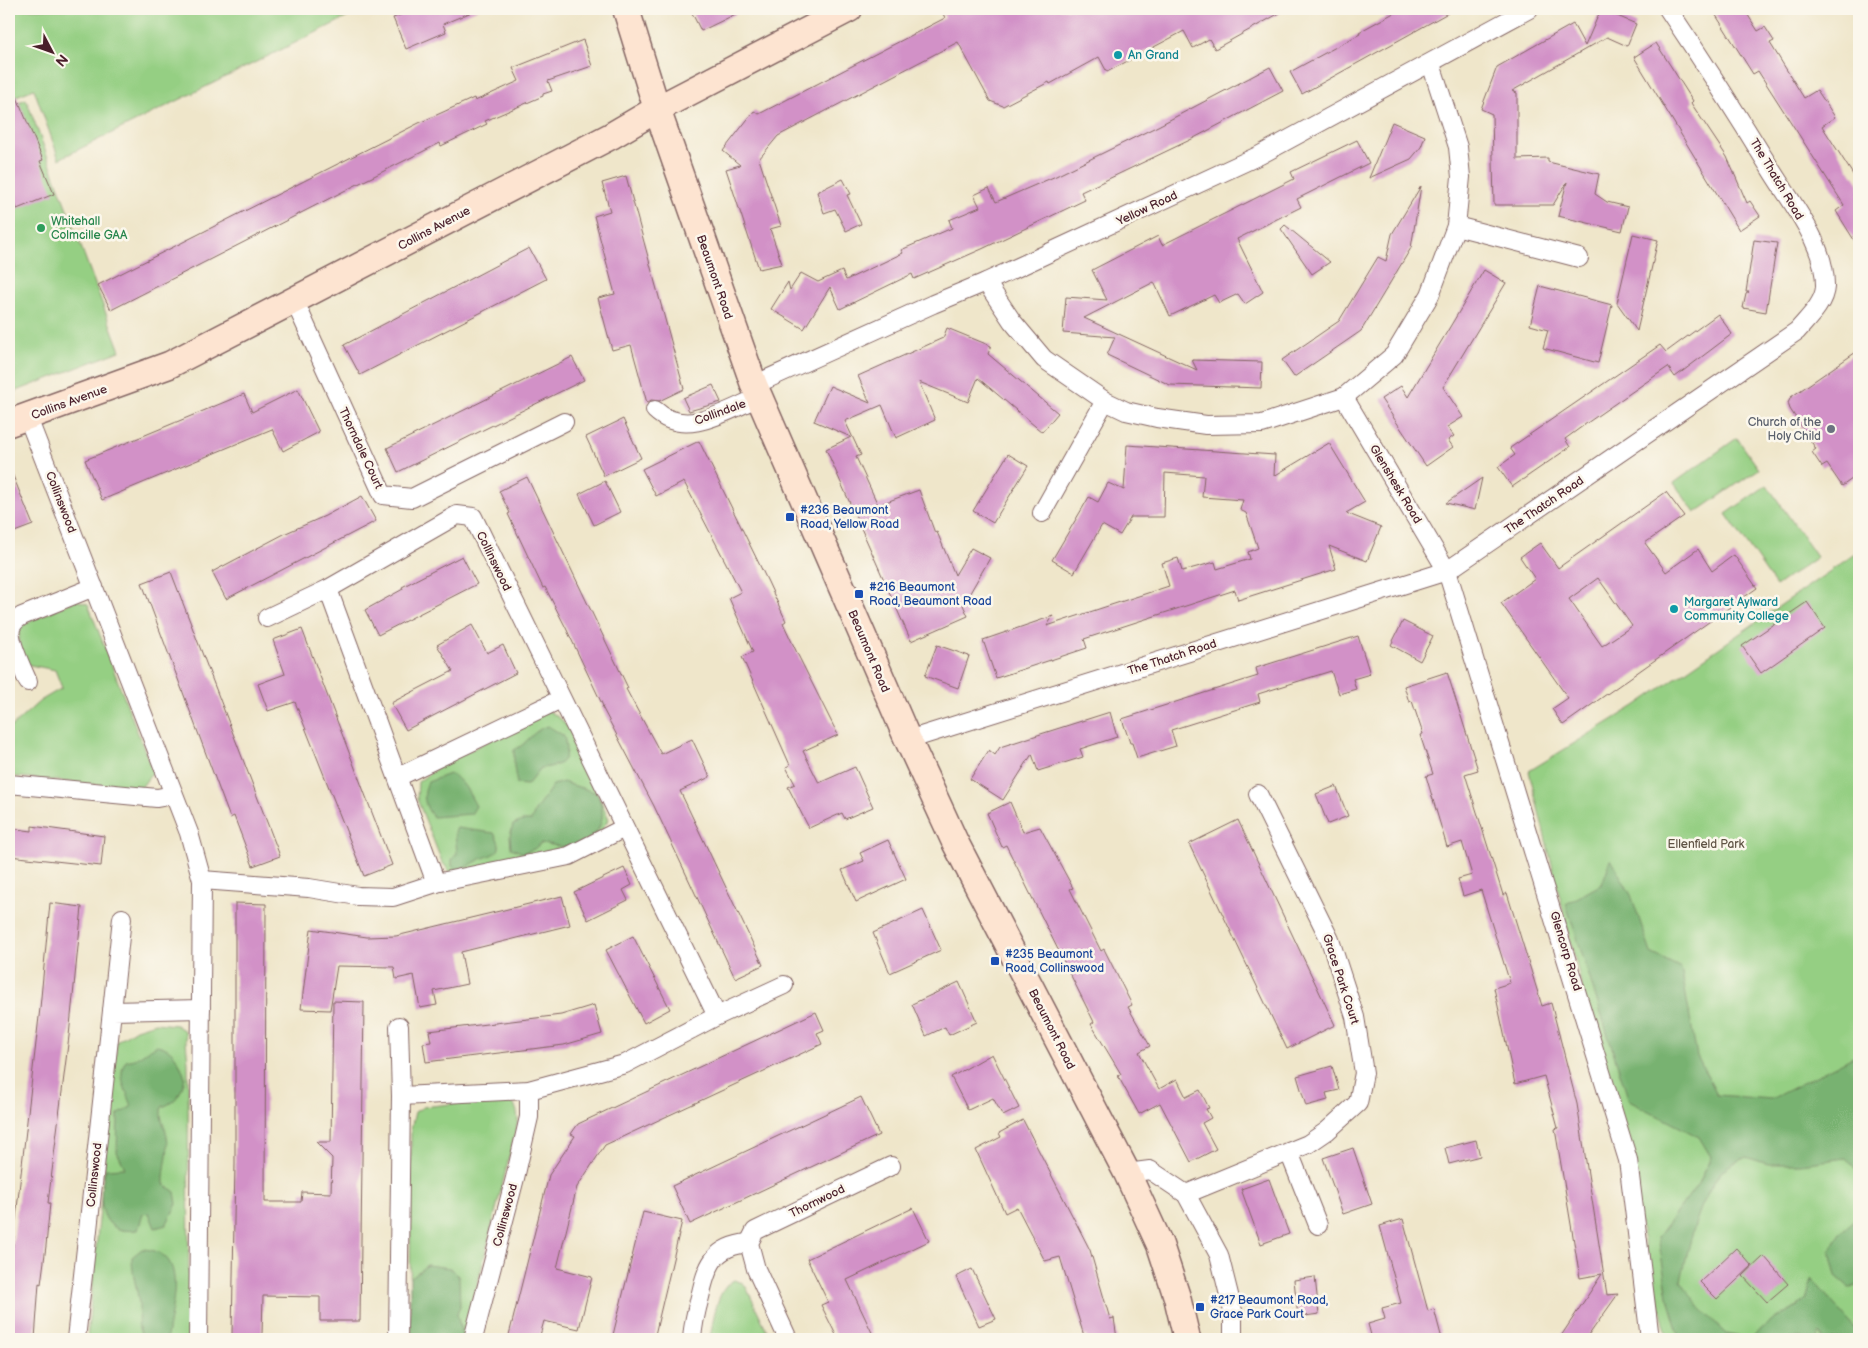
<svg xmlns="http://www.w3.org/2000/svg" width="1868" height="1348" font-family="'Balsamiq Sans',sans-serif">
  <style>
    .green { fill: #95cf83; stroke: #707757 }
    .forest { fill: #78b271; stroke: #61684e }
    .building { fill: #d291c7; fill-rule: evenodd }
    .lines { fill: none; stroke-linecap: round; stroke-linejoin: round }
    .street-casing { stroke: #846563; stroke-width: 20 }
    .secondary-casing { stroke: #846563; stroke-width: 29 }
    .street { stroke: #fff; stroke-width: 18 }
    .secondary { stroke: #fde4d1; stroke-width: 26 }
    .culture-dot { fill: #0f9aa8; stroke: #fbf7ec; stroke-width: 2 }
    .leisure-dot { fill: #2e9e5b; stroke: #fbf7ec; stroke-width: 2 }
    .worship-dot { fill: #6b7280; stroke: #fbf7ec; stroke-width: 2 }
    .transit-dot { fill: #1a4fb4; stroke: #fbf7ec; stroke-width: 2 }
    .labels { text-anchor: middle; stroke-width: 5; stroke-linejoin: round; paint-order: stroke }
    .culture-label { font-size: 12px; fill: #0d838f; stroke: #fbf7ec; text-anchor: start }
    .street-label { font-size: 12px; fill: #4a1f2b; stroke: #fbf7ec }
    .leisure-label { font-size: 12px; fill: #27864d; stroke: #fbf7ec; text-anchor: start }
    .worship-label { font-size: 12px; fill: #5b616d; stroke: #fbf7ec; text-anchor: end }
    .transit-label { font-size: 12px; fill: #164399; stroke: #fbf7ec; text-anchor: start }
    .park-label { font-size: 12px; fill: #605445; stroke: #fbf7ec }
  </style>
  <rect width="100%" height="100%" fill="#fbf7ec"/>
  <filter id="ink" filterUnits="userSpaceOnUse"><feTurbulence type="fractalNoise" baseFrequency=".02" numOctaves="2"/><feDisplacementMap in="SourceGraphic" scale="10" xChannelSelector="R" yChannelSelector="G"/><feConvolveMatrix kernelMatrix="1 2 1 2 8 2 1 2 1" color-interpolation-filters="sRGB"/></filter>
  <filter id="wash" filterUnits="userSpaceOnUse"><feTurbulence type="fractalNoise" baseFrequency=".0096" numOctaves="4" result="noise"/><feDisplacementMap in="SourceGraphic" scale="20" xChannelSelector="R" yChannelSelector="G"/><feGaussianBlur stdDeviation="1.12" result="paint"/><feColorMatrix in="noise" values="0 0 0 0 0 0 0 0 0 0 0 0 0 0 0 0 0 1.4 0 .05"/><feComposite in="paint" operator="in"/></filter>
  <g filter="url(#wash)">
    <rect width="100%" height="100%" fill="#efe6ca"/>
    <g class="green">
      <path d="M9 9H364L59 159 34 89 9 99Z"/>
      <path d="M26 99 120 351 9 394V106Z"/>
      <path d="M1737 438 1759 469 1695 513 1674 483Z"/>
      <path d="M1767 485 1817 557 1776 586 1726 514Z"/>
      <path d="M1859 551V1339H1668L1529 771 1635 706Z"/>
      <path d="M76 600 88 604 153 772 140 789 9 776V729L40 701 62 688 55 670 25 664 19 642V627Z"/>
      <path d="M548 710 562 720 569 729 609 819 600 832 581 844 452 874 442 862 417 799 418 782 438 767Z"/>
      <path d="M155 1023 176 1025 185 1031 188 1062 189 1339H87L117 1041 136 1029Z"/>
      <path d="M503 1098C516 1103 517 1108 518 1121L464 1339H413L410 1324 411 1129 415 1112 423 1107Z"/>
      <path d="M734 1280 743 1283 746 1287 771 1339H710C713 1321 716 1289 734 1280Z"/>
    </g>
    <g class="forest">
      <path d="M548 726 564 736C569 759 565 766 541 768L527 785 517 784 514 767V750C528 744 532 730 548 726Z"/>
      <path d="M449 774C463 778 469 794 476 806L471 814 433 817C424 806 422 795 428 782Z"/>
      <path d="M563 782 597 793C609 818 600 840 572 846 562 848 550 844 541 843L534 849 523 853 511 848 510 836 513 825 522 821H531L535 811 553 785Z"/>
      <path d="M457 828 494 833C507 854 493 853 479 860 471 864 466 868 457 871L452 866V860L457 853 455 832Z"/>
      <path d="M1611 859 1631 895 1651 953 1681 968 1697 1056 1717 1095 1771 1099 1859 1054V1173L1846 1158 1800 1164H1768L1746 1157C1739 1161 1728 1165 1722 1171 1698 1200 1689 1245 1681 1281L1700 1308 1727 1334 1749 1339 1771 1321 1806 1301 1812 1279 1859 1333V1339H1823L1820 1333 1816 1339H1680L1669 1302 1658 1237 1700 1181 1711 1157 1699 1137 1629 1101 1566 904 1602 884Z"/>
      <path d="M157 1045C174 1048 179 1061 185 1077 182 1092 177 1102 162 1107 158 1117 166 1127 167 1137 170 1152 163 1169 164 1184L175 1192 177 1204 166 1225 155 1228 149 1213 143 1214 138 1230C133 1230 127 1231 122 1230 96 1225 99 1187 106 1169L125 1168 117 1152 118 1115 132 1106C127 1092 116 1074 126 1061L135 1059Z"/>
      <path d="M1859 1216V1286L1849 1287 1836 1276 1830 1251 1841 1232Z"/>
      <path d="M142 1249C191 1251 171 1305 167 1337L164 1339C159 1339 149 1341 145 1338 134 1328 140 1315 139 1304 137 1287 132 1275 132 1257Z"/>
      <path d="M427 1265 450 1268 459 1277 460 1307 457 1314 463 1339 413 1338 410 1324V1278Z"/>
    </g>
    <g id="blocks">
      <g class="building">
        <path d="M415 9H479L443 24 446 32 406 49 393 18Z"/>
        <path d="M690 9H746L701 31Z"/>
        <path d="M941 9H1287L1215 49 1209 39 1193 48 1184 31 1107 72 1099 57 1050 84 1049 82 1003 106 990 101 958 42 778 136 759 159 781 226 770 229 782 264 759 269 726 169 740 165 723 151 754 111 759 114 945 18Z"/>
        <path d="M1401 9H1455L1302 94 1290 72 1360 34 1359 32Z"/>
        <path d="M1601 9 1636 24 1627 46 1607 37 1512 91 1517 93V159L1548 158V162L1599 174 1595 194 1607 202 1628 207 1622 231 1558 216 1567 182 1553 205H1494L1492 114 1481 109 1497 67 1573 24 1585 46Z"/>
        <path d="M1712 9H1744L1758 31 1765 27 1774 41 1770 43 1804 98 1817 90 1835 117 1822 126 1859 184V248L1836 211 1844 205 1758 71 1753 74Z"/>
        <path d="M583 40 592 66 548 81 552 91 543 94V96L485 121 487 124 441 146 440 143 344 191 111 310 98 285 419 123 474 98 475 101 519 81 513 68Z"/>
        <path d="M1656 43 1693 101 1691 103 1727 157 1747 203 1750 201 1760 216 1739 230 1634 57Z"/>
        <path d="M1270 67 1283 91 1192 139 1081 192 1085 200 982 249 914 279 912 274 840 309 830 287 804 329 771 309 788 282 790 290 801 273 818 282 842 271 846 280 903 253 901 250 952 228 949 220 980 207 974 195 989 188 996 202 1056 176 1158 126Z"/>
        <path d="M9 78 43 160 40 161 54 194 17 209 9 188Z"/>
        <path d="M1392 122 1425 136 1421 147 1411 159 1369 178Z"/>
        <path d="M1357 140 1369 163 1297 199 1301 207 1237 239 1263 292 1245 304 1238 294 1219 303 1214 295 1170 316 1154 282 1084 318 1197 370 1192 360 1262 362 1261 388 1170 385 1107 355 1115 337 1063 333 1066 297 1107 300 1092 270 1158 236 1162 245 1294 179 1291 172Z"/>
        <path d="M626 176 684 389 659 401 651 400 647 403 631 345 612 350 598 298 615 294 594 216 610 211 602 183Z"/>
        <path d="M843 179 851 194 847 195 861 224 846 231 835 209 824 213 817 192Z"/>
        <path d="M1421 186 1411 248 1361 331 1294 377 1282 360 1339 321 1378 257 1386 261 1392 234Z"/>
        <path d="M1285 225 1330 262 1312 274 1281 229Z"/>
        <path d="M1633 234 1658 240 1637 331 1617 303Z"/>
        <path d="M1754 240 1777 243 1766 312 1743 308 1746 294 1749 292H1746Z"/>
        <path d="M529 248 546 279 360 375 344 345Z"/>
        <path d="M1484 270 1506 283 1443 387 1463 417 1447 427 1454 436 1448 440 1453 447 1426 466 1381 399 1401 386 1408 397Z"/>
        <path d="M1540 286 1612 305 1598 363 1543 348 1548 330 1530 325Z"/>
        <path d="M1718 314 1732 334 1675 377 1668 367 1587 423 1565 439 1570 447 1512 487 1498 467 1515 455 1510 448 1660 345 1666 352Z"/>
        <path d="M947 328 991 346 988 354 1058 413 1042 432 978 378 968 402 919 382 935 420 896 438 882 405 845 421 861 455 856 457 878 505 919 490 935 533 937 532 955 575 971 548 990 558 963 605 968 616 911 641 826 449 851 437 814 421 830 386 870 403 858 376 943 338Z"/>
        <path d="M1859 350V474L1842 486 1827 464 1822 467 1812 452 1816 449 1790 409 1788 403 1791 397Z"/>
        <path d="M572 357 584 380 398 472 387 448Z"/>
        <path d="M713 385 721 402 689 411 683 398Z"/>
        <path d="M298 389 319 432 283 451 272 429 102 500 85 460 244 394 252 412Z"/>
        <path d="M623 419 641 458 604 476 586 437Z"/>
        <path d="M699 441 768 582 786 621 783 623 798 655 838 735 803 751 819 783 855 767 873 807 845 819 842 813 809 828 788 787 795 784 786 767 790 765 742 657 753 652 729 598 741 592 684 482 656 496 642 469Z"/>
        <path d="M1329 443 1365 502 1346 513 1381 527 1367 561 1329 546 1336 569 1238 600 1235 590 1084 639 1087 648 996 678 983 640 1053 616 1047 626 1169 586 1162 563 1178 558 1182 571 1215 562 1217 569 1250 559 1248 552 1258 548 1246 513 1240 510 1243 500 1202 497 1204 476 1165 473 1164 517H1131L1120 535 1102 525 1074 573 1052 560 1089 497 1098 502 1108 483 1124 490 1127 445 1275 455 1274 476Z"/>
        <path d="M1008 454 1028 466 993 523 973 511Z"/>
        <path d="M9 466 33 525 9 534Z"/>
        <path d="M527 477 628 688 626 689 661 754 692 739 710 777 680 791 763 965 735 978 654 806 602 707 603 706 566 628 545 587 543 588 508 514 510 513 499 491Z"/>
        <path d="M1482 478 1475 510 1446 503Z"/>
        <path d="M605 481 620 512 594 525 579 494Z"/>
        <path d="M1666 492 1684 516 1645 543 1666 572 1698 549 1712 571 1734 555 1757 588 1563 725 1552 709 1568 698 1501 603 1535 579 1520 557 1540 543 1558 568ZM1598 578 1632 626 1602 646 1569 599Z"/>
        <path d="M362 496 376 521 226 599 212 572 286 533 325 516Z"/>
        <path d="M462 556 477 584 378 635 365 610 403 589 402 587Z"/>
        <path d="M171 572 280 856 253 866 234 816 230 818 142 583Z"/>
        <path d="M1807 602 1825 628 1761 673 1742 646Z"/>
        <path d="M1403 621 1433 636 1420 661 1391 645Z"/>
        <path d="M472 625 487 653 503 645 516 673 406 730 391 703 453 671 437 645Z"/>
        <path d="M302 629 392 865 364 876 295 702 268 711 258 684 285 674 273 640Z"/>
        <path d="M1358 636 1370 674 1353 679 1356 689 1339 694 1331 671 1258 694 1260 702 1171 730 1176 746 1137 758 1132 743H1130L1122 719 1258 676 1256 668Z"/>
        <path d="M937 645 969 656 958 688 925 676Z"/>
        <path d="M1447 672 1478 770 1465 774 1493 863 1503 895 1507 893 1542 1006 1551 1003 1577 1104 1607 1295 1618 1294 1586 1339H1559L1602 1274 1580 1278 1555 1129 1558 1128 1544 1076 1515 1084 1494 988 1510 983 1481 890 1463 896 1458 879 1472 875 1462 842 1447 847 1426 776 1433 774 1420 735 1423 734 1412 701 1409 702 1404 686Z"/>
        <path d="M1110 712 1117 737 1080 749 1083 757 1038 771 1032 754 1003 800 970 779 989 750 995 755 1000 747Z"/>
        <path d="M1336 786 1348 816 1328 824 1316 794Z"/>
        <path d="M1010 802 1023 832 1040 827 1073 888 1070 889 1101 951 1104 949 1132 1005 1128 1007 1150 1046 1139 1052 1159 1089 1177 1079 1186 1097 1200 1090 1209 1108 1206 1109 1211 1118 1202 1123 1216 1149 1191 1162 1160 1103 1139 1114 1118 1076 1121 1074 1091 1024 1094 1022 1006 845 1002 847 987 813Z"/>
        <path d="M1238 820 1335 1025 1287 1049 1189 844Z"/>
        <path d="M32 826 104 836 101 866 9 856V828L32 831Z"/>
        <path d="M888 840 906 879 856 902 842 870 864 861 860 853Z"/>
        <path d="M624 868 632 885 623 890 628 900 588 920 574 892Z"/>
        <path d="M562 896 570 925 461 952 467 984 434 991 437 1005 420 1008 414 975 396 979 394 967 337 966 330 1010 301 1009 311 929 367 937 396 936Z"/>
        <path d="M50 903 82 907 69 1036 48 1203H50L46 1246 41 1284 39 1283 35 1339H9V1278L40 1008Z"/>
        <path d="M235 903 266 904 265 1202H301L302 1192 331 1193 332 1158 316 1142H331L333 1001 364 1002 360 1321H320V1297L263 1296 262 1335H232L235 1163Z"/>
        <path d="M923 910 941 950 890 973 873 933Z"/>
        <path d="M633 936 670 1009 644 1023 606 950Z"/>
        <path d="M959 982 977 1022 949 1035 945 1027 926 1036 912 1004Z"/>
        <path d="M594 1005 602 1034 564 1045 426 1062 423 1043 431 1042 429 1031 561 1015Z"/>
        <path d="M816 1012 824 1030 817 1033 822 1044 605 1145 577 1187 557 1268 592 1277 579 1329 544 1321 539 1339H508L549 1175 575 1136 571 1134 578 1124Z"/>
        <path d="M992 1054 1019 1108 1003 1116 993 1098 968 1110 951 1077Z"/>
        <path d="M1332 1066 1339 1090 1326 1093 1328 1100 1306 1106 1297 1076Z"/>
        <path d="M861 1097 879 1135 690 1224 672 1186Z"/>
        <path d="M1023 1120 1090 1250 1110 1319 1114 1318 1117 1339H1087L1086 1335 1084 1336 1060 1257 1045 1261 1017 1207 1005 1213 976 1150 1001 1137 999 1133Z"/>
        <path d="M1476 1140 1480 1156 1449 1164 1445 1148Z"/>
        <path d="M1353 1148 1372 1204 1343 1214 1323 1158Z"/>
        <path d="M1269 1179 1289 1234 1261 1244 1241 1189Z"/>
        <path d="M913 1208 929 1241 847 1280 875 1339H838L821 1305 828 1302 807 1259Z"/>
        <path d="M643 1212 682 1221 654 1339H612Z"/>
        <path d="M1403 1219 1428 1311 1434 1309 1442 1339H1372L1368 1324 1385 1319 1382 1308 1401 1303 1380 1226Z"/>
        <path d="M1736 1248 1752 1266 1717 1299 1700 1282Z"/>
        <path d="M1764 1256 1788 1284 1767 1302 1743 1276Z"/>
        <path d="M972 1269 996 1319 979 1326 956 1277Z"/>
        <path d="M1315 1277 1319 1314 1298 1317 1294 1280Z"/>
      </g>
    </g>
  </g>
  <g filter="url(#ink)">
    <use href="#blocks" fill-opacity="0" stroke="#846563" stroke-width="1"/>
    <g class="lines">
      <g class="street-casing">
        <g id="street">
          <path d="M1456 226 1579 258"/>
          <path d="M986 282 1012 321 1044 359 1105 401 1126 411 1157 418 1206 425 1262 424 1344 397 1394 355 1430 295 1456 226 1461 177 1458 147 1431 64"/>
          <path d="M295 302 383 495 412 498 564 422"/>
          <path d="M754 385 933 304 986 282 1260 155 1529 9"/>
          <path d="M1344 397 1447 571 1628 1160 1650 1339"/>
          <path d="M655 410C685 439 728 410 759 397"/>
          <path d="M28 418 189 833 202 880 198 1339"/>
          <path d="M1042 513 1105 401"/>
          <path d="M328 589 436 883"/>
          <path d="M267 618 328 589 457 515 473 517 717 1016"/>
          <path d="M28 682C23 670 8 640 11 628 13 623 17 619 22 616L94 587"/>
          <path d="M908 740 1447 571 1797 331C1807 319 1824 304 1825 287 1826 244 1791 203 1770 168 1737 114 1703 61 1668 9"/>
          <path d="M398 777 561 699"/>
          <path d="M9 784 157 798 173 795"/>
          <path d="M202 880 309 888 358 896 393 897 436 883 569 856 624 828"/>
          <path d="M112 1011 122 918"/>
          <path d="M401 1096 529 1090 625 1064 717 1016 784 985"/>
          <path d="M1289 1152 1318 1225"/>
          <path d="M1127 1173 1150 1170 1186 1194 1219 1255 1233 1311V1339"/>
          <path d="M1186 1194 1308 1144 1327 1131 1358 1103 1364 1073 1355 1017 1330 940 1258 794"/>
          <path d="M76 1339 112 1011 201 1009"/>
          <path d="M398 1339 401 1096 399 1026"/>
          <path d="M473 1339 515 1178 529 1117V1090"/>
          <path d="M692 1339C693 1325 696 1311 700 1297 707 1266 713 1246 749 1243"/>
          <path d="M788 1339 756 1269 749 1243 755 1231 891 1166"/>
        </g>
      </g>
      <g class="secondary-casing">
        <g id="secondary">
          <path d="M626 9 657 109 754 385 908 740 955 842 1127 1173 1160 1245 1177 1297 1187 1339"/>
          <path d="M9 423 169 365 611 136 657 109 849 9"/>
        </g>
      </g>
      <use href="#street" class="street"/>
      <use href="#secondary" class="secondary"/>
    </g>
  </g>
  <g class="culture-dot">
    <circle cx="1118" cy="55" r="5"/>
    <circle cx="1674" cy="609" r="5"/>
  </g>
  <circle class="leisure-dot" cx="41" cy="228" r="5"/>
  <circle class="worship-dot" cx="1831" cy="429" r="5"/>
  <g class="transit-dot">
    <rect x="785" y="512" width="10" height="10" rx="2.5"/>
    <rect x="854" y="589" width="10" height="10" rx="2.5"/>
    <rect x="990" y="956" width="10" height="10" rx="2.5"/>
    <rect x="1195" y="1302" width="10" height="10" rx="2.5"/>
  </g>
  <g class="labels">
    <g class="culture-label">
      <text x="1128" y="59">An Grand</text>
      <text x="1684" y="606">Margaret Aylward<tspan x="1684" dy="14">Community College</tspan></text>
    </g>
    <g class="street-label">
      <text transform="translate(1777 179) rotate(59)" y="4">The Thatch Road</text>
      <text transform="translate(1147 208) rotate(-25)" y="4">Yellow Road</text>
      <text transform="translate(434 228) rotate(-28)" y="4">Collins Avenue</text>
      <text transform="translate(715 277) rotate(71)" y="4">Beaumont Road</text>
      <text transform="translate(69 402) rotate(-20)" y="4">Collins Avenue</text>
      <text transform="translate(720 412) rotate(-20)" y="4">Collindale</text>
      <text transform="translate(361 448) rotate(65)" y="4">Thorndale Court</text>
      <text transform="translate(1396 484) rotate(59)" y="4">Glenshesk Road</text>
      <text transform="translate(61 502) rotate(69)" y="4">Collinswood</text>
      <text transform="translate(1544 505) rotate(-34)" y="4">The Thatch Road</text>
      <text transform="translate(494 561) rotate(64)" y="4">Collinswood</text>
      <text transform="translate(869 651) rotate(67)" y="4">Beaumont Road</text>
      <text transform="translate(1172 657) rotate(-18)" y="4">The Thatch Road</text>
      <text transform="translate(1566 951) rotate(73)" y="4">Glencorp Road</text>
      <text transform="translate(1341 979) rotate(72)" y="4">Grace Park Court</text>
      <text transform="translate(1052 1029) rotate(63)" y="4">Beaumont Road</text>
      <text transform="translate(94 1175) rotate(-84)" y="4">Collinswood</text>
      <text transform="translate(817 1201) rotate(-26)" y="4">Thornwood</text>
      <text transform="translate(505 1215) rotate(-75)" y="4">Collinswood</text>
    </g>
    <g class="leisure-label">
      <text x="51" y="225">Whitehall<tspan x="51" dy="14">Colmcille GAA</tspan></text>
    </g>
    <g class="worship-label">
      <text x="1821" y="426">Church of the<tspan x="1821" dy="14">Holy Child</tspan></text>
    </g>
    <g class="transit-label">
      <text x="800" y="514">#236 Beaumont<tspan x="800" dy="14">Road, Yellow Road</tspan></text>
      <text x="869" y="591">#216 Beaumont<tspan x="869" dy="14">Road, Beaumont Road</tspan></text>
      <text x="1005" y="958">#235 Beaumont<tspan x="1005" dy="14">Road, Collinswood</tspan></text>
      <text x="1210" y="1304">#217 Beaumont Road,<tspan x="1210" dy="14">Grace Park Court</tspan></text>
    </g>
    <g class="park-label">
      <text x="1706" y="848">Ellenfield Park</text>
    </g>
  </g>
  <rect width="1868" height="1348" fill="none" stroke="#fbf7ec" stroke-width="30"/>
  <g transform="translate(52 52) rotate(131)" stroke="#fbf7ec" stroke-width="4" paint-order="stroke">
  <path d="M0-4L9 19L0 12L-9 19Z" fill="#4a1f2b"/>
  <text y="-8" font-size="14" font-weight="bold" text-anchor="middle" fill="#4a1f2b">N</text>
  </g>
</svg>
